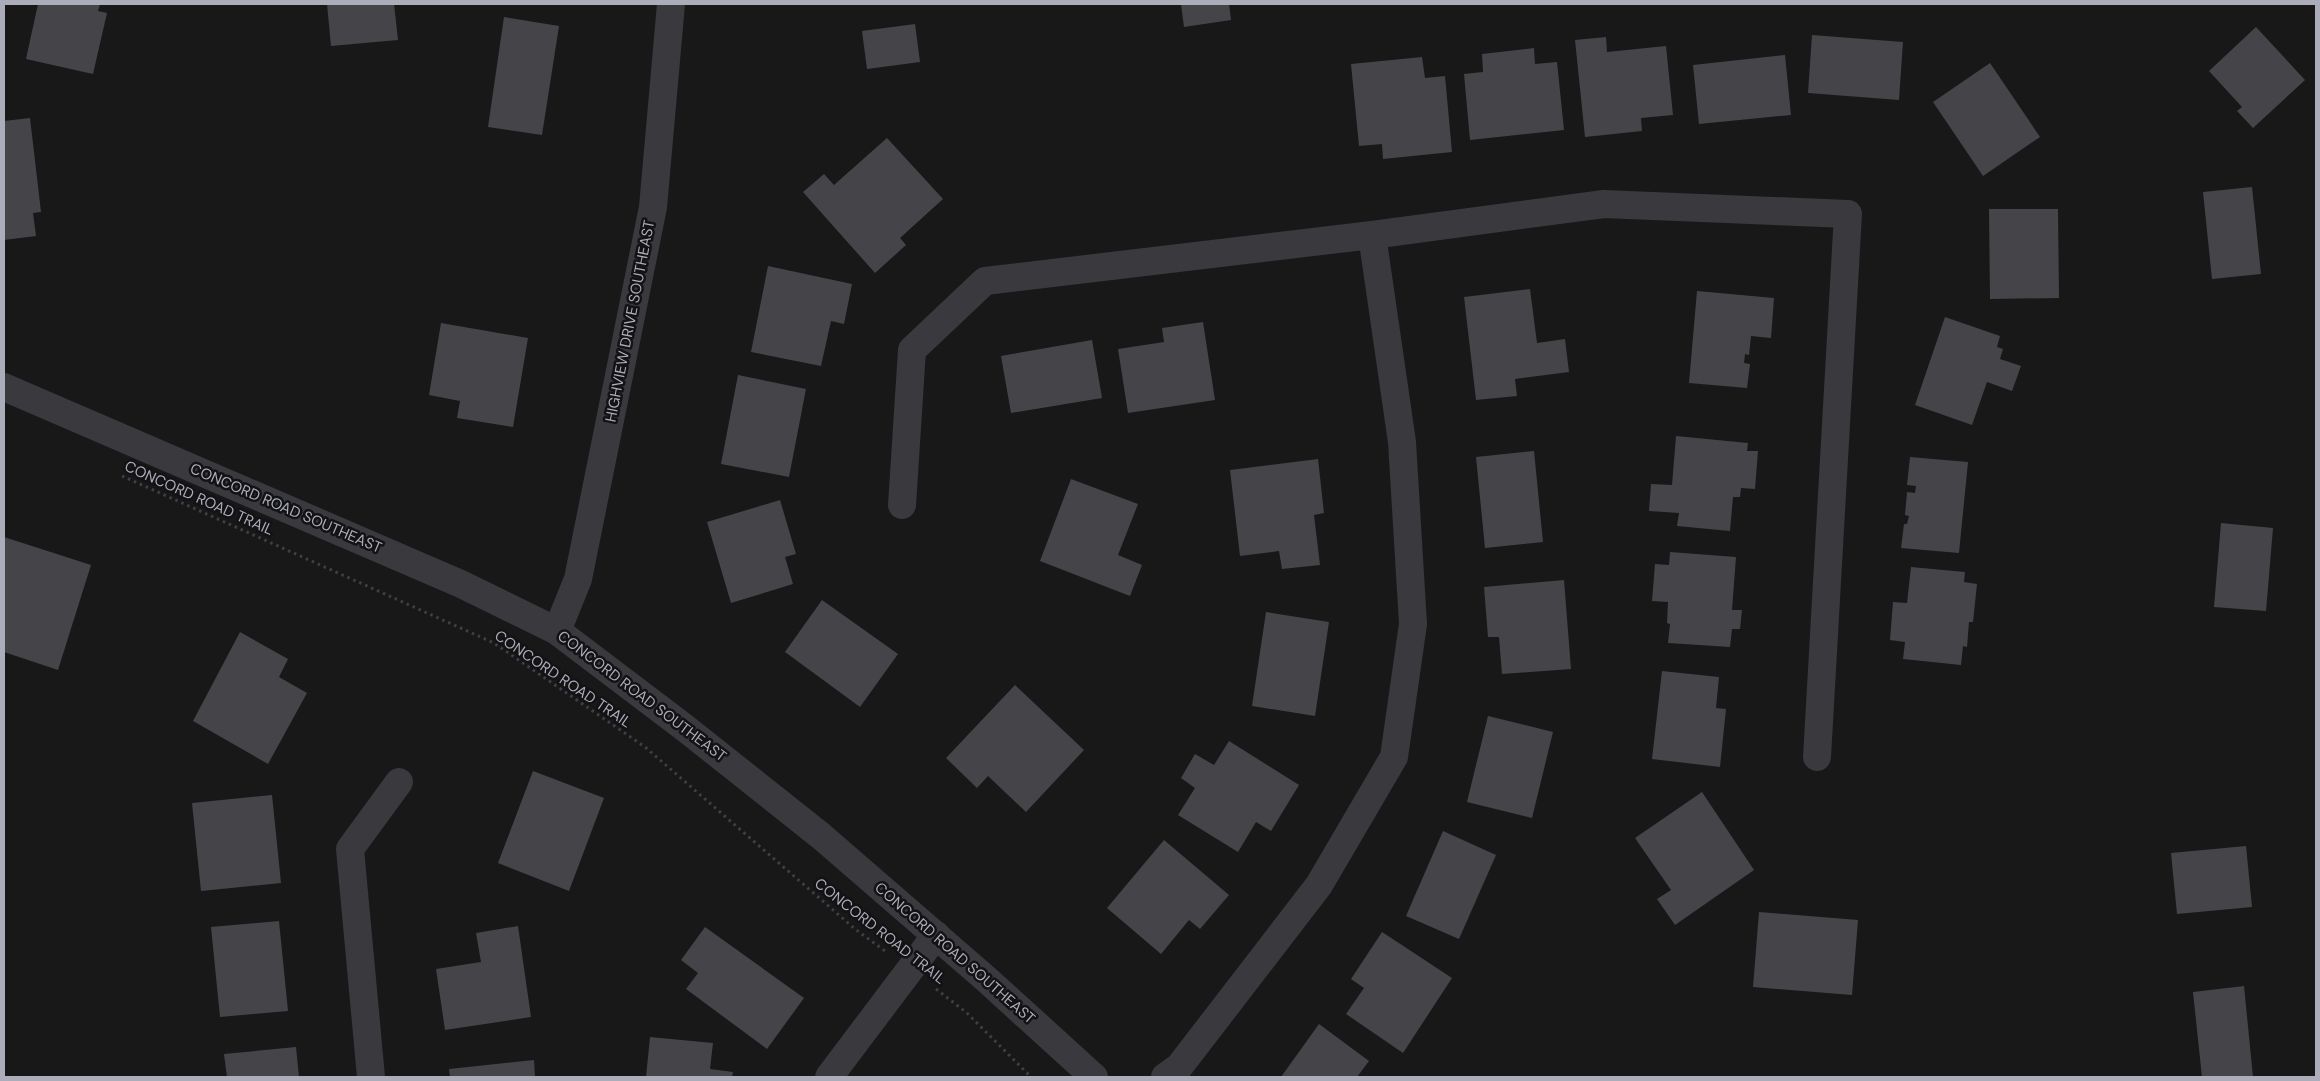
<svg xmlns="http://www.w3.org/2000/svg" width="2320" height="1081" font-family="'DM Sans',sans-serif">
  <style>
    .building { fill: #454549 }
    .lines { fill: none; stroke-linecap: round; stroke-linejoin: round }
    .path { stroke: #3f4045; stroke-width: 3; stroke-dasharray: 2.5 4; stroke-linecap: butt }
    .minor { stroke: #39393e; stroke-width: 28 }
    .labels { text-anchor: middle; stroke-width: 5; stroke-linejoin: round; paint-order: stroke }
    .street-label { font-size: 15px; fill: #abadb8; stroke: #131214 }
  </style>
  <rect width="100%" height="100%" fill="#181819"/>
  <g class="building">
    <path d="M38 4H100L98 11 107 13 93 74 26 59Z"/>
    <path d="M327 4H394L398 40 331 46Z"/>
    <path d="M1181 4H1229L1231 20 1184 27Z"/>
    <path d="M504 17 559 26 542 135 488 127Z"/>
    <path d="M915 24 920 62 867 69 862 31Z"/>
    <path d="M2256 27 2305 80 2253 128 2237 111 2242 107 2209 71Z"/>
    <path d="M1812 35 1903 42 1899 100 1808 93Z"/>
    <path d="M1606 37 1607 52 1666 46 1673 115 1641 118 1642 131 1585 137 1575 40Z"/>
    <path d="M1534 48 1535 64 1557 62 1564 130 1470 140 1464 74 1483 72 1482 54Z"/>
    <path d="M1785 55 1791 115 1699 124 1693 65Z"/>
    <path d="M1422 57 1425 78 1445 76 1452 152 1383 159 1382 144 1359 146 1351 64Z"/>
    <path d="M1990 63 2040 137 1983 176 1933 102Z"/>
    <path d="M30 118 41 212 33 213 36 236 4 240V121Z"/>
    <path d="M887 138 943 199 900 238 906 245 875 273 803 192 824 174 834 185Z"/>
    <path d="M2252 187 2261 274 2212 279 2203 192Z"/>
    <path d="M1989 209H2058L2059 298 1990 299Z"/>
    <path d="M768 266 852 284 844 324 831 321 821 366 751 352Z"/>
    <path d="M1530 289 1537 343 1565 339 1569 372 1515 379 1517 396 1476 400 1464 297Z"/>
    <path d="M1697 291 1774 298 1771 338 1751 336 1749 355 1745 354 1744 363 1750 364 1747 388 1689 383Z"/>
    <path d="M1945 317 2000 336 1997 347 2003 349 2000 359 2021 366 2012 391 1987 382 1972 425 1915 405Z"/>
    <path d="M1203 322 1215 400 1128 413 1118 349 1164 342 1162 328Z"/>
    <path d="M441 323 528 338 513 427 457 418 460 401 429 395Z"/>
    <path d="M1092 340 1102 398 1011 413 1001 356Z"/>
    <path d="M738 375 806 389 789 477 721 464Z"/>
    <path d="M1676 436 1748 443 1747 451H1758L1755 489 1741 488 1740 497H1733L1730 531 1677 526 1679 513 1649 511 1651 484 1672 485Z"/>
    <path d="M1534 451 1543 542 1485 548 1476 457Z"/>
    <path d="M1910 457 1968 462 1959 553 1901 548 1904 524H1907L1909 516 1905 515 1907 492 1915 493 1916 486 1907 485Z"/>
    <path d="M1318 459 1324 513 1314 515 1320 565 1282 569 1279 551 1240 556 1230 470Z"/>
    <path d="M1071 479 1138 504 1118 555 1142 565 1130 596 1040 561Z"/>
    <path d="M780 500 796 554 785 557 793 584 731 603 707 522Z"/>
    <path d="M2221 523 2273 528 2266 611 2214 607Z"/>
    <path d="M4 537 91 565 58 670 4 652Z"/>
    <path d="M1670 552 1736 557 1732 610H1742L1740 629H1732L1730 647 1668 643 1670 624 1667 623 1668 602 1652 601 1655 564 1669 565Z"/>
    <path d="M1911 567 1965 572 1964 582 1977 584 1973 622H1969L1967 647 1963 646 1961 665 1903 659 1905 642 1890 640 1893 602 1907 603Z"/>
    <path d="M1564 580 1571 669 1502 674 1499 637H1488L1484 587Z"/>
    <path d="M822 600 898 654 860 707 785 652Z"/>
    <path d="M1266 612 1329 622 1315 716 1252 706Z"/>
    <path d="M240 632 288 659 279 677 307 693 268 764 193 721Z"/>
    <path d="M1662 671 1719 677 1716 708 1726 709 1720 767 1652 759Z"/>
    <path d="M1015 685 1084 750 1026 812 988 776 977 788 946 758Z"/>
    <path d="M1488 716 1553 732 1532 818 1467 802Z"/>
    <path d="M1229 741 1299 785 1271 831 1256 822 1238 852 1178 815 1195 788 1181 778 1195 754 1214 765Z"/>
    <path d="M533 771 604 798 569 891 498 863Z"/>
    <path d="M1702 792 1754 870 1675 925 1657 899 1671 890 1635 838Z"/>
    <path d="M272 795 281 883 201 891 192 803Z"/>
    <path d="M1443 831 1496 855 1459 939 1406 916Z"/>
    <path d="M1164 840 1229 895 1200 929 1189 920 1161 954 1107 908Z"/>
    <path d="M2246 846 2252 907 2177 914 2171 853Z"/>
    <path d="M1759 912 1858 920 1852 995 1753 987Z"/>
    <path d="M279 921 288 1011 220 1017 211 927Z"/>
    <path d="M518 926 531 1017 445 1030 436 969 481 962 476 933Z"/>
    <path d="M705 927 804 998 767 1049 686 989 698 973 681 960Z"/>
    <path d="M1382 932 1452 978 1403 1053 1346 1014 1364 988 1351 979Z"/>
    <path d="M2244 986 2253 1077H2202L2193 992Z"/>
    <path d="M1319 1024 1369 1061 1357 1077H1281Z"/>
    <path d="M650 1037 713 1043 710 1069 733 1072 732 1077H646Z"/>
    <path d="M296 1047 299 1077H227L224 1054Z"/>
    <path d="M534 1060 535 1077H450L449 1069Z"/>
  </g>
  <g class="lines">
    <g class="path">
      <path d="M122 476 494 643 645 747 855 929 885 951"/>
      <path d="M936 989 967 1013 1031 1077"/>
    </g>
    <g class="minor">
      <path d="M4 387 461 584 557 631 685 728 821 836 985 978 1094 1077"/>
      <path d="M902 505 912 350 985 281 1372 235 1604 204 1848 214 1817 757"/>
      <path d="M557 631 578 579 653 207 671 4"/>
      <path d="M371 1077 350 849 399 782"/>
      <path d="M829 1077 936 935"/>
      <path d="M1165 1077 1179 1067 1319 885 1394 757 1413 624 1402 442 1372 235"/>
    </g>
  </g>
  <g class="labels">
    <g class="street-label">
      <text transform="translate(630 321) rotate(-79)" y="5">HIGHVIEW DRIVE SOUTHEAST</text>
      <text transform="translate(199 498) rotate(24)" y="5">CONCORD ROAD TRAIL</text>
      <text transform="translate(286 508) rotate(23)" y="5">CONCORD ROAD SOUTHEAST</text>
      <text transform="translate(563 679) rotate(34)" y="5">CONCORD ROAD TRAIL</text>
      <text transform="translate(642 696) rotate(37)" y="5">CONCORD ROAD SOUTHEAST</text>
      <text transform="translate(880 931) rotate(38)" y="5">CONCORD ROAD TRAIL</text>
      <text transform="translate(955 953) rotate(41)" y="5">CONCORD ROAD SOUTHEAST</text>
    </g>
  </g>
  <rect width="2320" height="1081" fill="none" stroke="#abadb8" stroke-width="10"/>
</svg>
